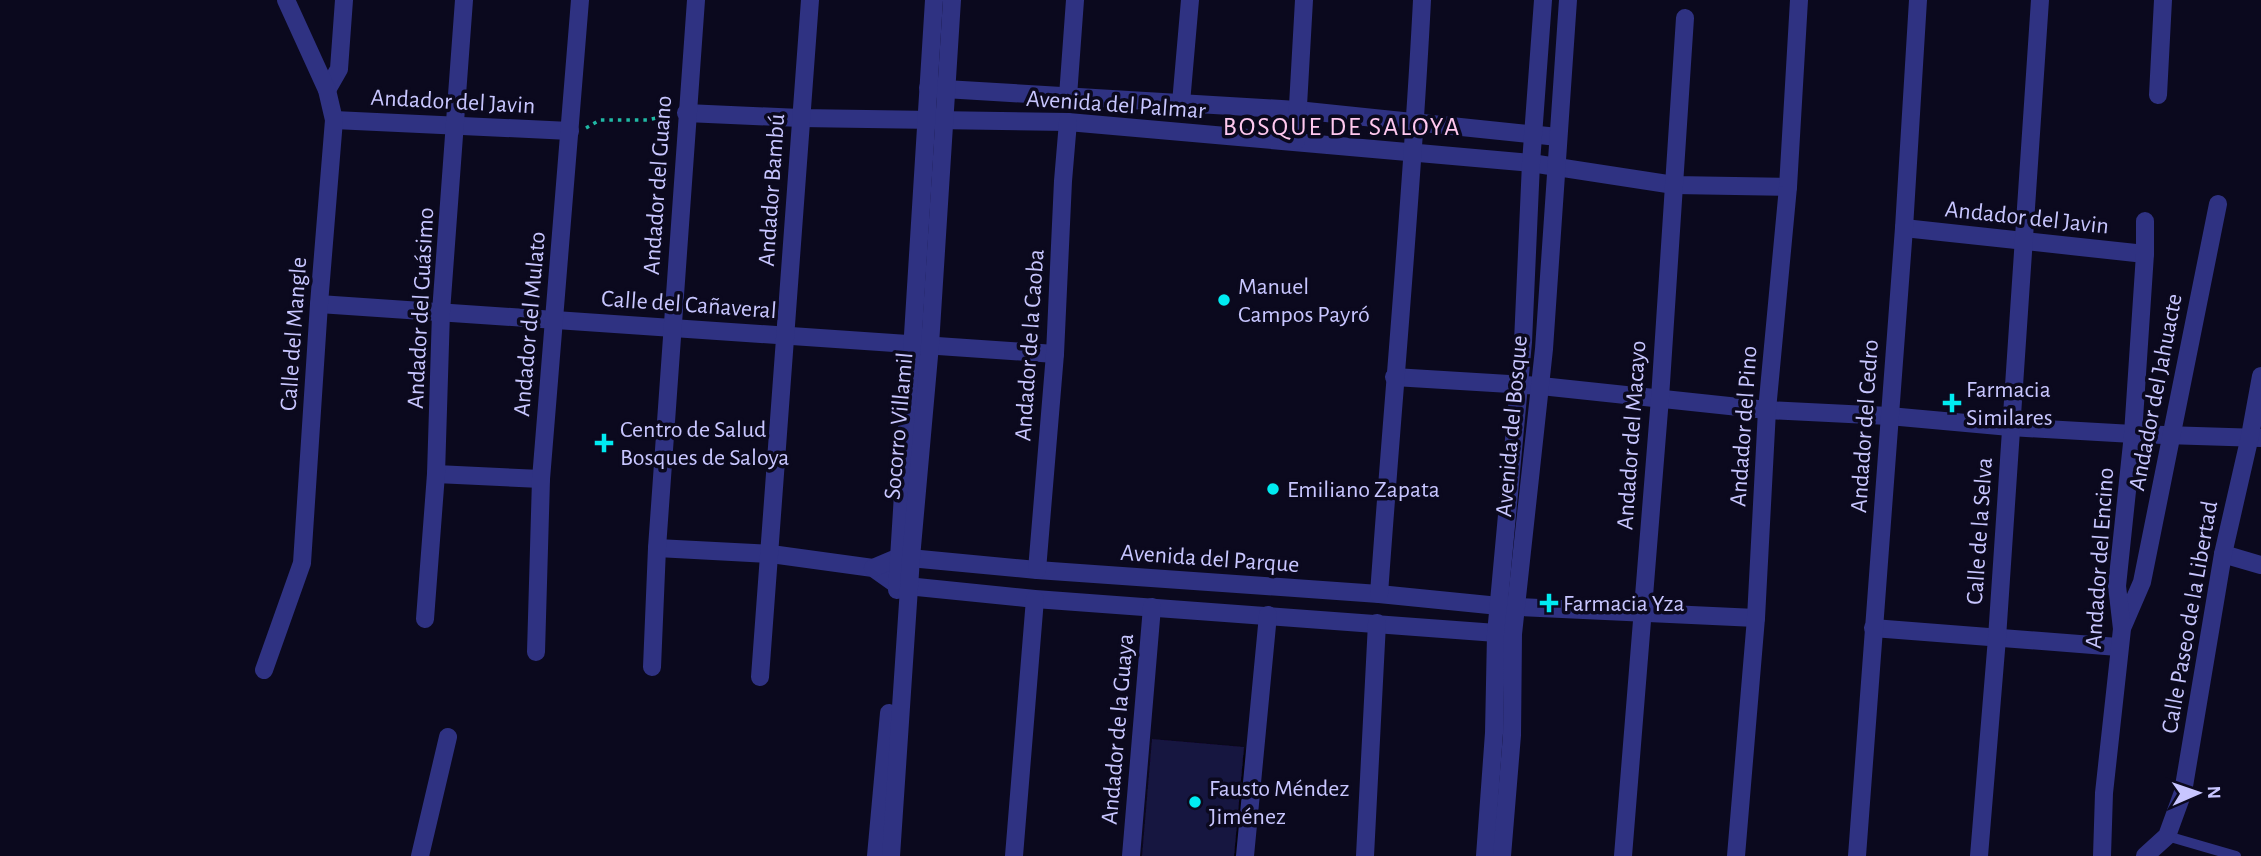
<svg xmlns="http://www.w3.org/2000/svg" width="2261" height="856" font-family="'Alegreya Sans',sans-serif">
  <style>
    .building { fill: #191340; filter: url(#shadow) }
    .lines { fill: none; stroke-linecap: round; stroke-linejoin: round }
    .path { stroke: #20b9a5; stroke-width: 3.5; stroke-dasharray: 3.5 5; stroke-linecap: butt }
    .service { stroke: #2f3282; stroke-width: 10 }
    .minor { stroke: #2f3282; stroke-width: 18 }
    .tertiary { stroke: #2f3282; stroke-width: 18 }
    .poi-dot { fill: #00ebf1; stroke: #0b091e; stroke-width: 2.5 }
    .labels { text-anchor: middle; stroke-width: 7; stroke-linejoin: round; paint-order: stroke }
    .street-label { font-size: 24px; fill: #c8c6ff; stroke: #0b091e }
    .poi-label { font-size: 24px; fill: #c8c6ff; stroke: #0b091e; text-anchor: start }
    .neighbourhood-label { font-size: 26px; letter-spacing: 2px; fill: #ffc8ef; stroke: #0b091e }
  </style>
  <defs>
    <filter id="shadow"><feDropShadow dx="7" dy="4" stdDeviation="3.5" flood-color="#0009"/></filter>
  </defs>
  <rect width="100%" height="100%" fill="#0b091e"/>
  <path class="building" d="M1152 739 1244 747 1234 856H1142Z"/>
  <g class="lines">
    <path class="path" d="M586 128 600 120H647L670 115"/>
    <path class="service" d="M2167 836 2236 856"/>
    <g class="minor">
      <path d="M928 88 1297 110 1558 137"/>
      <path d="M327 90 339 69 344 0"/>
      <path d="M2158 95 2163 0"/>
      <path d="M1068 96 1075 0"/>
      <path d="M1181 103 1190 0"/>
      <path d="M686 113 800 118 1068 122 1531 163 1674 185 1788 187"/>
      <path d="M334 120 570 131"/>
      <path d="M1296 141 1304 0"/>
      <path d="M1904 228 2145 254"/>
      <path d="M319 304 1055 354"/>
      <path d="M1394 377 1541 386 1767 410 1889 416 2010 427 2133 434 2261 438"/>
      <path d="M436 474 541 479"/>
      <path d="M657 548 771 554 873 568 897 585 1035 599 1510 634"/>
      <path d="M2223 554 2261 565"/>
      <path d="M873 568 899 557 1037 570 1379 594 1499 606 1756 618"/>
      <path d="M1037 570 1055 354 1063 181 1068 122"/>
      <path d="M1379 594C1393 396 1412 198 1422 0"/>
      <path d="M425 619 436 474 441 312 464 0"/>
      <path d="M2123 626 2142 582 2218 204"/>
      <path d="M1873 628 2118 647"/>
      <path d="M536 652 541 479 580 0"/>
      <path d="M652 667 657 548 696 0"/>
      <path d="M264 670 302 563 319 304 334 120 327 90 286 0"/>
      <path d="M760 677 810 0"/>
      <path d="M420 856 448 737"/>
      <path d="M1014 856 1035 599"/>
      <path d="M1131 856 1152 607"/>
      <path d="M1245 856 1268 615"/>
      <path d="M1365 856 1377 623"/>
      <path d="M1623 856 1660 398 1685 18"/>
      <path d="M1736 856 1756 618 1767 410 1788 187 1799 0"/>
      <path d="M1857 856 1904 228 1918 0"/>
      <path d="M1979 856 1997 638 2040 0"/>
      <path d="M2102 856 2104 793 2122 629 2117 586 2133 434 2145 254V221"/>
    </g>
    <g class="tertiary">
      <path d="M897 590 934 0"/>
      <path d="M876 856 889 713"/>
      <path d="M891 856 911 558 930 345 952 0"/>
      <path d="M1485 856 1494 733 1496 634 1523 342 1531 163 1543 0"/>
      <path d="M1502 856 1512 735 1513 634 1544 349 1568 0"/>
      <path d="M2145 856 2167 836 2183 792 2223 554 2250 436 2261 376"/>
    </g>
  </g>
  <g class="poi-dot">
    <circle cx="1224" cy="300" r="7"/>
    <path d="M1948.5 392.5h7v7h7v7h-7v7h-7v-7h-7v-7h7z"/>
    <path d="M600.5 432.5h7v7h7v7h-7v7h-7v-7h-7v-7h7z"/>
    <circle cx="1273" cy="489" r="7"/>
    <path d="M1545.5 592.5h7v7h7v7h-7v7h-7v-7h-7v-7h7z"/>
    <circle cx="1195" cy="802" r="7"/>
  </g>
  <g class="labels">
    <g class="street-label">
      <text transform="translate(453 101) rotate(3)" y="8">Andador del Javin</text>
      <text transform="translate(1116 104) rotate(4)" y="8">Avenida del Palmar</text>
      <text transform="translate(657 185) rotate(-86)" y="8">Andador del Guano</text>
      <text transform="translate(771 190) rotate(-86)" y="8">Andador Bambú</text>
      <text transform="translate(2027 217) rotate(6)" y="8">Andador del Javin</text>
      <text transform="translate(689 304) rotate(4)" y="8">Calle del Cañaveral</text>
      <text transform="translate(420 308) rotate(-87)" y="8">Andador del Guásimo</text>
      <text transform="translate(529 324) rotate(-85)" y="8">Andador del Mulato</text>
      <text transform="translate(293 334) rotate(-86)" y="8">Calle del Mangle</text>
      <text transform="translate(1029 345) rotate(-86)" y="8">Andador de la Caoba</text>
      <text transform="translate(2155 392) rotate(-79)" y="8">Andador del Jahuacte</text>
      <text transform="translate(898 426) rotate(-85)" y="8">Socorro Villamil</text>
      <text transform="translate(1511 426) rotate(-85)" y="8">Avenida del Bosque</text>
      <text transform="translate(1743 426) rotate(-86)" y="8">Andador del Pino</text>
      <text transform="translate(1864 426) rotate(-86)" y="8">Andador del Cedro</text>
      <text transform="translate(1631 435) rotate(-86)" y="8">Andador del Macayo</text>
      <text transform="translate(1979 531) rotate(-86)" y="8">Calle de la Selva</text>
      <text transform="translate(1210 558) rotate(4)" y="8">Avenida del Parque</text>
      <text transform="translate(2099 558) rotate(-86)" y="8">Andador del Encino</text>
      <text transform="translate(2189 617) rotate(-80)" y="8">Calle Paseo de la Libertad</text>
      <text transform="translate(1117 729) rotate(-85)" y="8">Andador de la Guaya</text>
    </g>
    <g class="poi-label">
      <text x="1238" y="294">Manuel<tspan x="1238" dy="28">Campos Payró</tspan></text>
      <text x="1966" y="397">Farmacia<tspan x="1966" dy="28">Similares</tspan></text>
      <text x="620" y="437">Centro de Salud<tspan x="620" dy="28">Bosques de Saloya</tspan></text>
      <text x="1287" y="497">Emiliano Zapata</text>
      <text x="1563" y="611">Farmacia Yza</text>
      <text x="1209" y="796">Fausto Méndez<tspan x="1209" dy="28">Jiménez</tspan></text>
    </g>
    <g class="neighbourhood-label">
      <text x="1342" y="135">BOSQUE DE SALOYA</text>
    </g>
  </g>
  <g transform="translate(2198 793) rotate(88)" stroke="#0b091e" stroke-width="5" paint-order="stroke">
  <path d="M0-5L12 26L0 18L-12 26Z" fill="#c8c6ff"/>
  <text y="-10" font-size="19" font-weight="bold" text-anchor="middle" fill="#c8c6ff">N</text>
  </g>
</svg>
